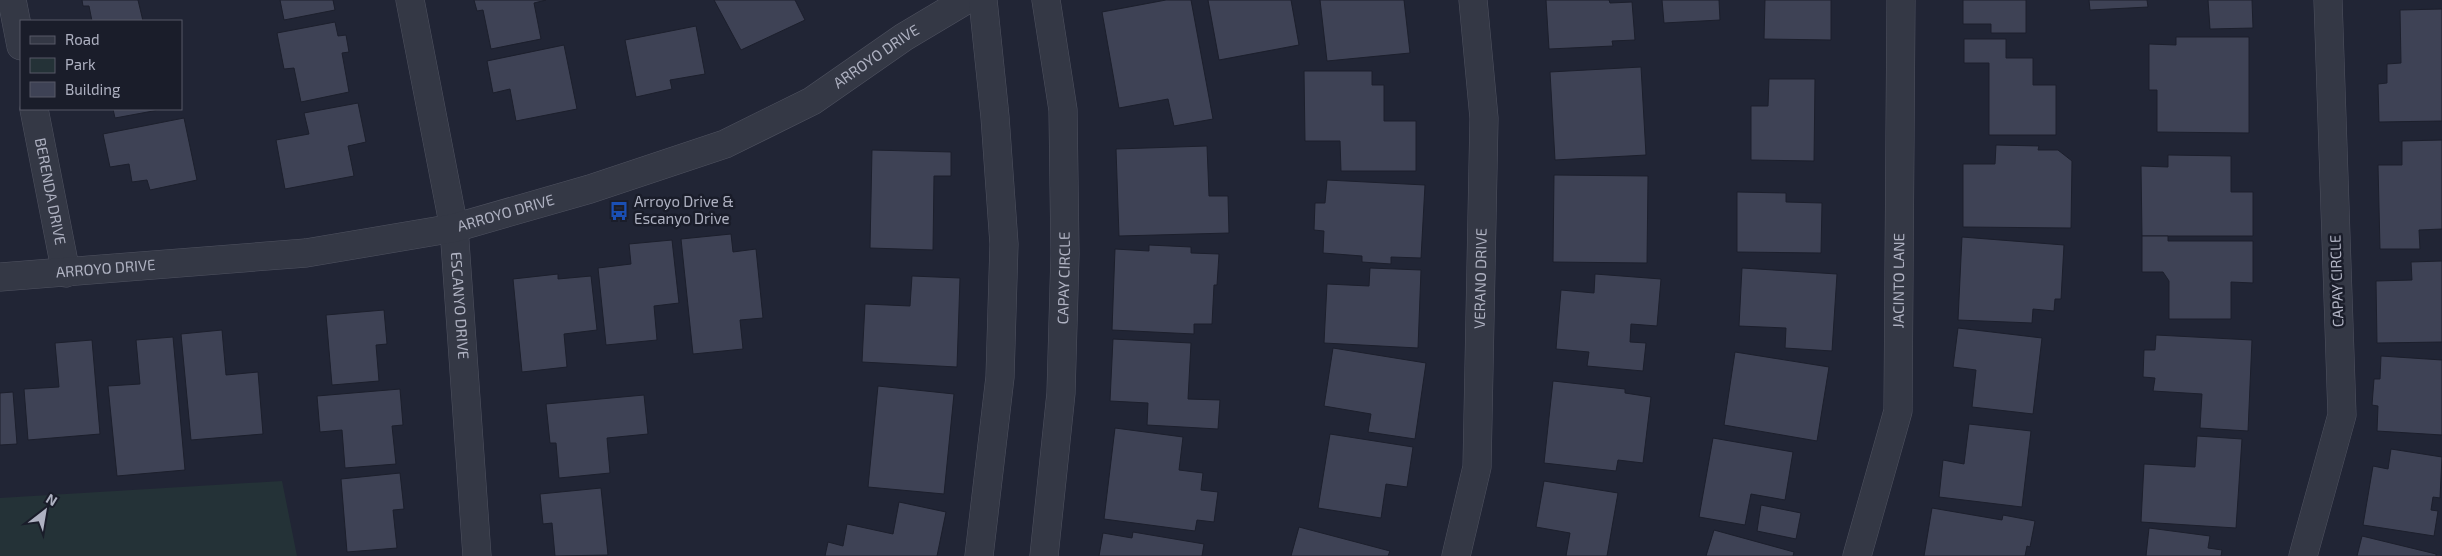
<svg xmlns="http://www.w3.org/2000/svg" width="2442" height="556" font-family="'Exo 2',sans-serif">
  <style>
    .green { fill: #243237 }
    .building { fill: #3e4255; stroke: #1c1f2c }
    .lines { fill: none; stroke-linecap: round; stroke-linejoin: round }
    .minor-casing { stroke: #4f5260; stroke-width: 29 }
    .minor { stroke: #343845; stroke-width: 28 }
    .labels { text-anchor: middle; stroke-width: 5; stroke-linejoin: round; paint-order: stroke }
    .street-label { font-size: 15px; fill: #afb2c2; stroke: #1a1d2a }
    .poi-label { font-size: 15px; fill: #afb2c2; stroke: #1a1d2a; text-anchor: start }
  </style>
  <rect width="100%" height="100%" fill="#212535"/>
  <path class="green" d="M282 481 297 556H0V498Z"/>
  <g class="building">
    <path d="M82 0H138L143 21H92L89 6H83Z"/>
    <path d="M280 0H333L335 10 284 20Z"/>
    <path d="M474 0H546L534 3 541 39 491 49 483 10 477 11Z"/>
    <path d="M714 0H795L805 20 741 50Z"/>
    <path d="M1166 0H1191L1213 119 1174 126 1168 99 1119 108 1102 12Z"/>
    <path d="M1208 0H1291L1299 45 1219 60Z"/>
    <path d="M1320 0H1404L1410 53 1327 61Z"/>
    <path d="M1546 0H1609L1610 3 1632 2 1635 40 1612 41 1613 46 1549 49Z"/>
    <path d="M1662 0H1719L1720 20 1664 23Z"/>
    <path d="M1765 0H1831V40L1764 39Z"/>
    <path d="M1963 0H2026V33H1991V24H1963Z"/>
    <path d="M2089 0H2147L2148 7 2090 10Z"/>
    <path d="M2208 0H2252L2253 28 2210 29Z"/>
    <path d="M2442 9V121L2379 122 2378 84 2387 83V64L2401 63 2400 10Z"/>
    <path d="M335 22 338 36 346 35 349 52 342 53 349 92 301 102 294 68 284 69 277 33Z"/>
    <path d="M696 26 705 74 670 80 672 89 636 97 625 40Z"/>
    <path d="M2176 37H2249V133L2157 132V90H2149V44L2176 45Z"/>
    <path d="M1964 39H2006V58H2033V85H2056V135H1989V63H1964Z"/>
    <path d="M564 45 577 109 516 121 510 89 493 93 487 61Z"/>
    <path d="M1641 67 1646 155 1555 160 1550 72Z"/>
    <path d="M1304 71H1372V85H1384V121H1416V171H1341L1340 141H1305Z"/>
    <path d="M1769 79H1815L1814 161 1751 160V106H1768Z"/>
    <path d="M358 103 366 142 348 146 354 176 285 189 276 140 309 134 304 113Z"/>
    <path d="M113 109H164L115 118Z"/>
    <path d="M184 118 197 180 150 190 147 180 132 182 129 164 110 167 103 134Z"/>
    <path d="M2442 140V229L2419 230 2420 249H2380L2378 165H2402V141Z"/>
    <path d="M1996 145 2039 146 2038 150H2058L2072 161 2071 228 1963 227V164H1995Z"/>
    <path d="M1207 146 1209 196H1228L1229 233 1119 236 1116 149Z"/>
    <path d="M872 150 951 152V176H934L933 250 870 248Z"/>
    <path d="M2168 155 2231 156V192H2253V236H2142L2141 166 2168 167Z"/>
    <path d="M1554 175 1648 176 1647 263 1553 262Z"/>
    <path d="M1327 180 1425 185 1421 258 1391 257V264L1362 262V256L1323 253 1324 231 1314 230 1315 203H1325Z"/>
    <path d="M1737 192 1786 193V202L1822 203 1821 253 1737 252Z"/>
    <path d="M731 234 733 252 756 249 763 318 740 320 743 349 693 354 681 239Z"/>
    <path d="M2142 236H2168V241H2253V283L2231 282V319H2169V281L2163 272H2142Z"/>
    <path d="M1962 237 2064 245 2061 299H2055L2054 311 2033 309 2032 323 1958 320Z"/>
    <path d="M672 240 679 303 654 306 657 340 606 345 598 268 631 264 629 244Z"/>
    <path d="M1149 245 1191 247V253L1219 254 1217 285H1214L1212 324H1194V334L1112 330 1115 249 1149 251Z"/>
    <path d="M2442 261V342L2377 343 2376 281 2412 280 2411 262Z"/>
    <path d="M1370 268 1421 270 1418 348 1324 343 1327 284 1369 286Z"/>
    <path d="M1742 268 1837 274 1832 351 1785 348 1786 328 1739 326Z"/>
    <path d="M558 274V279L591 276 597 330 564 334 567 367 522 372 513 279Z"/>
    <path d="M1595 274 1661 279 1657 326 1631 324 1630 342 1646 343 1643 371 1587 366 1589 352 1556 349 1561 290 1594 293Z"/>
    <path d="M912 276 960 278 957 367 862 362 865 304 910 306Z"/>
    <path d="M384 310 387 344 376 345 379 381 332 385 326 315Z"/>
    <path d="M1958 328 2042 338 2033 414 1972 407 1976 370 1953 367Z"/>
    <path d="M222 330 226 375 258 372 263 434 191 440 181 334Z"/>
    <path d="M2156 335 2252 340 2248 431 2200 428 2202 394 2153 391 2155 378 2143 377 2144 350H2155Z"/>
    <path d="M173 337 185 470 117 476 108 386 140 384 136 340Z"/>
    <path d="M1113 339 1191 343 1188 399 1220 400 1218 429 1147 425 1148 403 1110 401Z"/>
    <path d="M92 340 100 434 28 440 24 389 59 387 55 343Z"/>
    <path d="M1333 348 1426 363 1415 439 1368 432 1371 414 1324 406Z"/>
    <path d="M1735 352 1829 367 1817 441 1724 425Z"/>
    <path d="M2381 356 2442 360V435L2377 431 2378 406 2372 405 2374 379H2380Z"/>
    <path d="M1553 381 1625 389V393L1651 397 1643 463 1618 460 1616 471 1544 463Z"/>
    <path d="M878 386 954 394 944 494 868 487Z"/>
    <path d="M400 389 403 425 392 426 396 464 345 468 342 430 320 432 317 396Z"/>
    <path d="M13 392 17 444 0 445V393Z"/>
    <path d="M644 395 648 434 607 438 610 473 559 478 556 443H550L546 404Z"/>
    <path d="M1969 424 2031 431 2022 507 1939 497 1943 460 1964 464Z"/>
    <path d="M1115 428 1183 437 1179 470 1203 473 1201 490 1218 492 1214 522 1197 520 1195 531 1104 519Z"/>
    <path d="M1330 434 1413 447 1407 487 1386 484 1381 518 1318 508Z"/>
    <path d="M2197 436 2242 439 2236 528 2141 522 2144 464 2195 467Z"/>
    <path d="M1713 438 1793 452 1785 500 1751 494 1745 525 1699 517Z"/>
    <path d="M2391 449 2442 457 2440 498 2433 497 2431 510 2438 511 2434 536 2363 525 2373 466 2388 469Z"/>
    <path d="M400 473 404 509 393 510 397 548 347 552 341 479Z"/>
    <path d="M1544 481 1618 493 1607 556H1566L1570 533 1536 527Z"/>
    <path d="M601 488 608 555 555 556 552 523 543 524 540 494Z"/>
    <path d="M899 502 946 512 937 556H825L828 542 843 546 847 524 893 534Z"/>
    <path d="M1761 505 1801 513 1796 539 1757 531Z"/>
    <path d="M1932 508 2002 520 2003 515 2035 521 2030 547 2027 546 2025 556H1924Z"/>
    <path d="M1299 527 1390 551 1388 556H1291Z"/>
    <path d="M2149 528 2210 536 2208 548 2222 550 2221 556H2146Z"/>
    <path d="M1714 530 1794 552 1793 556H1706Z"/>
    <path d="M1133 532 1204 544 1202 556H1099L1103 533 1132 538Z"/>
    <path d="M2362 536 2436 554V556H2357Z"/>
  </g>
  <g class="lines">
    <g class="minor-casing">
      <g id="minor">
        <path d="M12 0 21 46"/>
        <path id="s1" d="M410 0 454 228 477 556"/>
        <path id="s2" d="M34 109 66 273"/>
        <path id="s3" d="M0 277 306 253 454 228 590 189 725 144 812 101 904 37 966 0"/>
        <path d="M979 556 1000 377 1004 244 995 117 983 0"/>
        <path id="s4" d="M1044 556 1061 393 1065 254 1063 110 1046 0"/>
        <path id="s5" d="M1456 556 1477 467 1484 118 1473 0"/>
        <path id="s6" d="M1857 556 1898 411 1901 0"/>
        <path d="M2303 556 2342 415 2328 0"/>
      </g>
    </g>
    <use href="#minor" class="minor"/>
  </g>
  <defs>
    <g id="bus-bare" transform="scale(1.5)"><path d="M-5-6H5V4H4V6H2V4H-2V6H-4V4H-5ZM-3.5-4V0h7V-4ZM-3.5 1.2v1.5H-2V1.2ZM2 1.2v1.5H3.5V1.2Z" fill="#1a4fb4" stroke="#1a1d2a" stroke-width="2.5" paint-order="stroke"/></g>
  </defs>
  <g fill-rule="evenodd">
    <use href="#bus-bare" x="619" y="211"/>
  </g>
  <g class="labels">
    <g class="street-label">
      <text dy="5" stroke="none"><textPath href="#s3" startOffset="916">ARROYO DRIVE</textPath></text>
      <text dy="5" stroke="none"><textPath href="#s2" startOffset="84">BERENDA DRIVE</textPath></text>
      <text dy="5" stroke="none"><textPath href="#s3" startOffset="511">ARROYO DRIVE</textPath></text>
      <text dy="5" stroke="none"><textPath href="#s3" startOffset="106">ARROYO DRIVE</textPath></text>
      <text dy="5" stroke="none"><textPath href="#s4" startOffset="279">CAPAY CIRCLE</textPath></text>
      <text dy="5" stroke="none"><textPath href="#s5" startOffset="280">VERANO DRIVE</textPath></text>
      <text dy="5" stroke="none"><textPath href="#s6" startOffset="281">JACINTO LANE</textPath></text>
      <text transform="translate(2337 281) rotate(-92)" y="5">CAPAY CIRCLE</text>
      <text dy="5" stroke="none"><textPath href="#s1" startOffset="310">ESCANYO DRIVE</textPath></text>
    </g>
    <g class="poi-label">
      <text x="634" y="207">Arroyo Drive &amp;<tspan x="634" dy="17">Escanyo Drive</tspan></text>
    </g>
  </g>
  <rect x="20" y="20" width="162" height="90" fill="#1a1d2a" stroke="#565967"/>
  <rect x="30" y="36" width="25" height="8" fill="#343845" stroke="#565967"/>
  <text x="65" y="45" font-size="15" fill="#afb2c2">Road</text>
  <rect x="30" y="58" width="25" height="15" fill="#243237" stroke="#565967"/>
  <text x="65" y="70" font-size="15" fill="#afb2c2">Park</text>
  <rect x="30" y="82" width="25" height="15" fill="#3e4255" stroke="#565967"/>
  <text x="65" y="95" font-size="15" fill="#afb2c2">Building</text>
  <g transform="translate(45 511) rotate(31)" stroke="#1a1d2a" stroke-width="4" paint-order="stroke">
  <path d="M0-4L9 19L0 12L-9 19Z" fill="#afb2c2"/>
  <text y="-8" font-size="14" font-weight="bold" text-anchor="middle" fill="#afb2c2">N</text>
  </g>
</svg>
